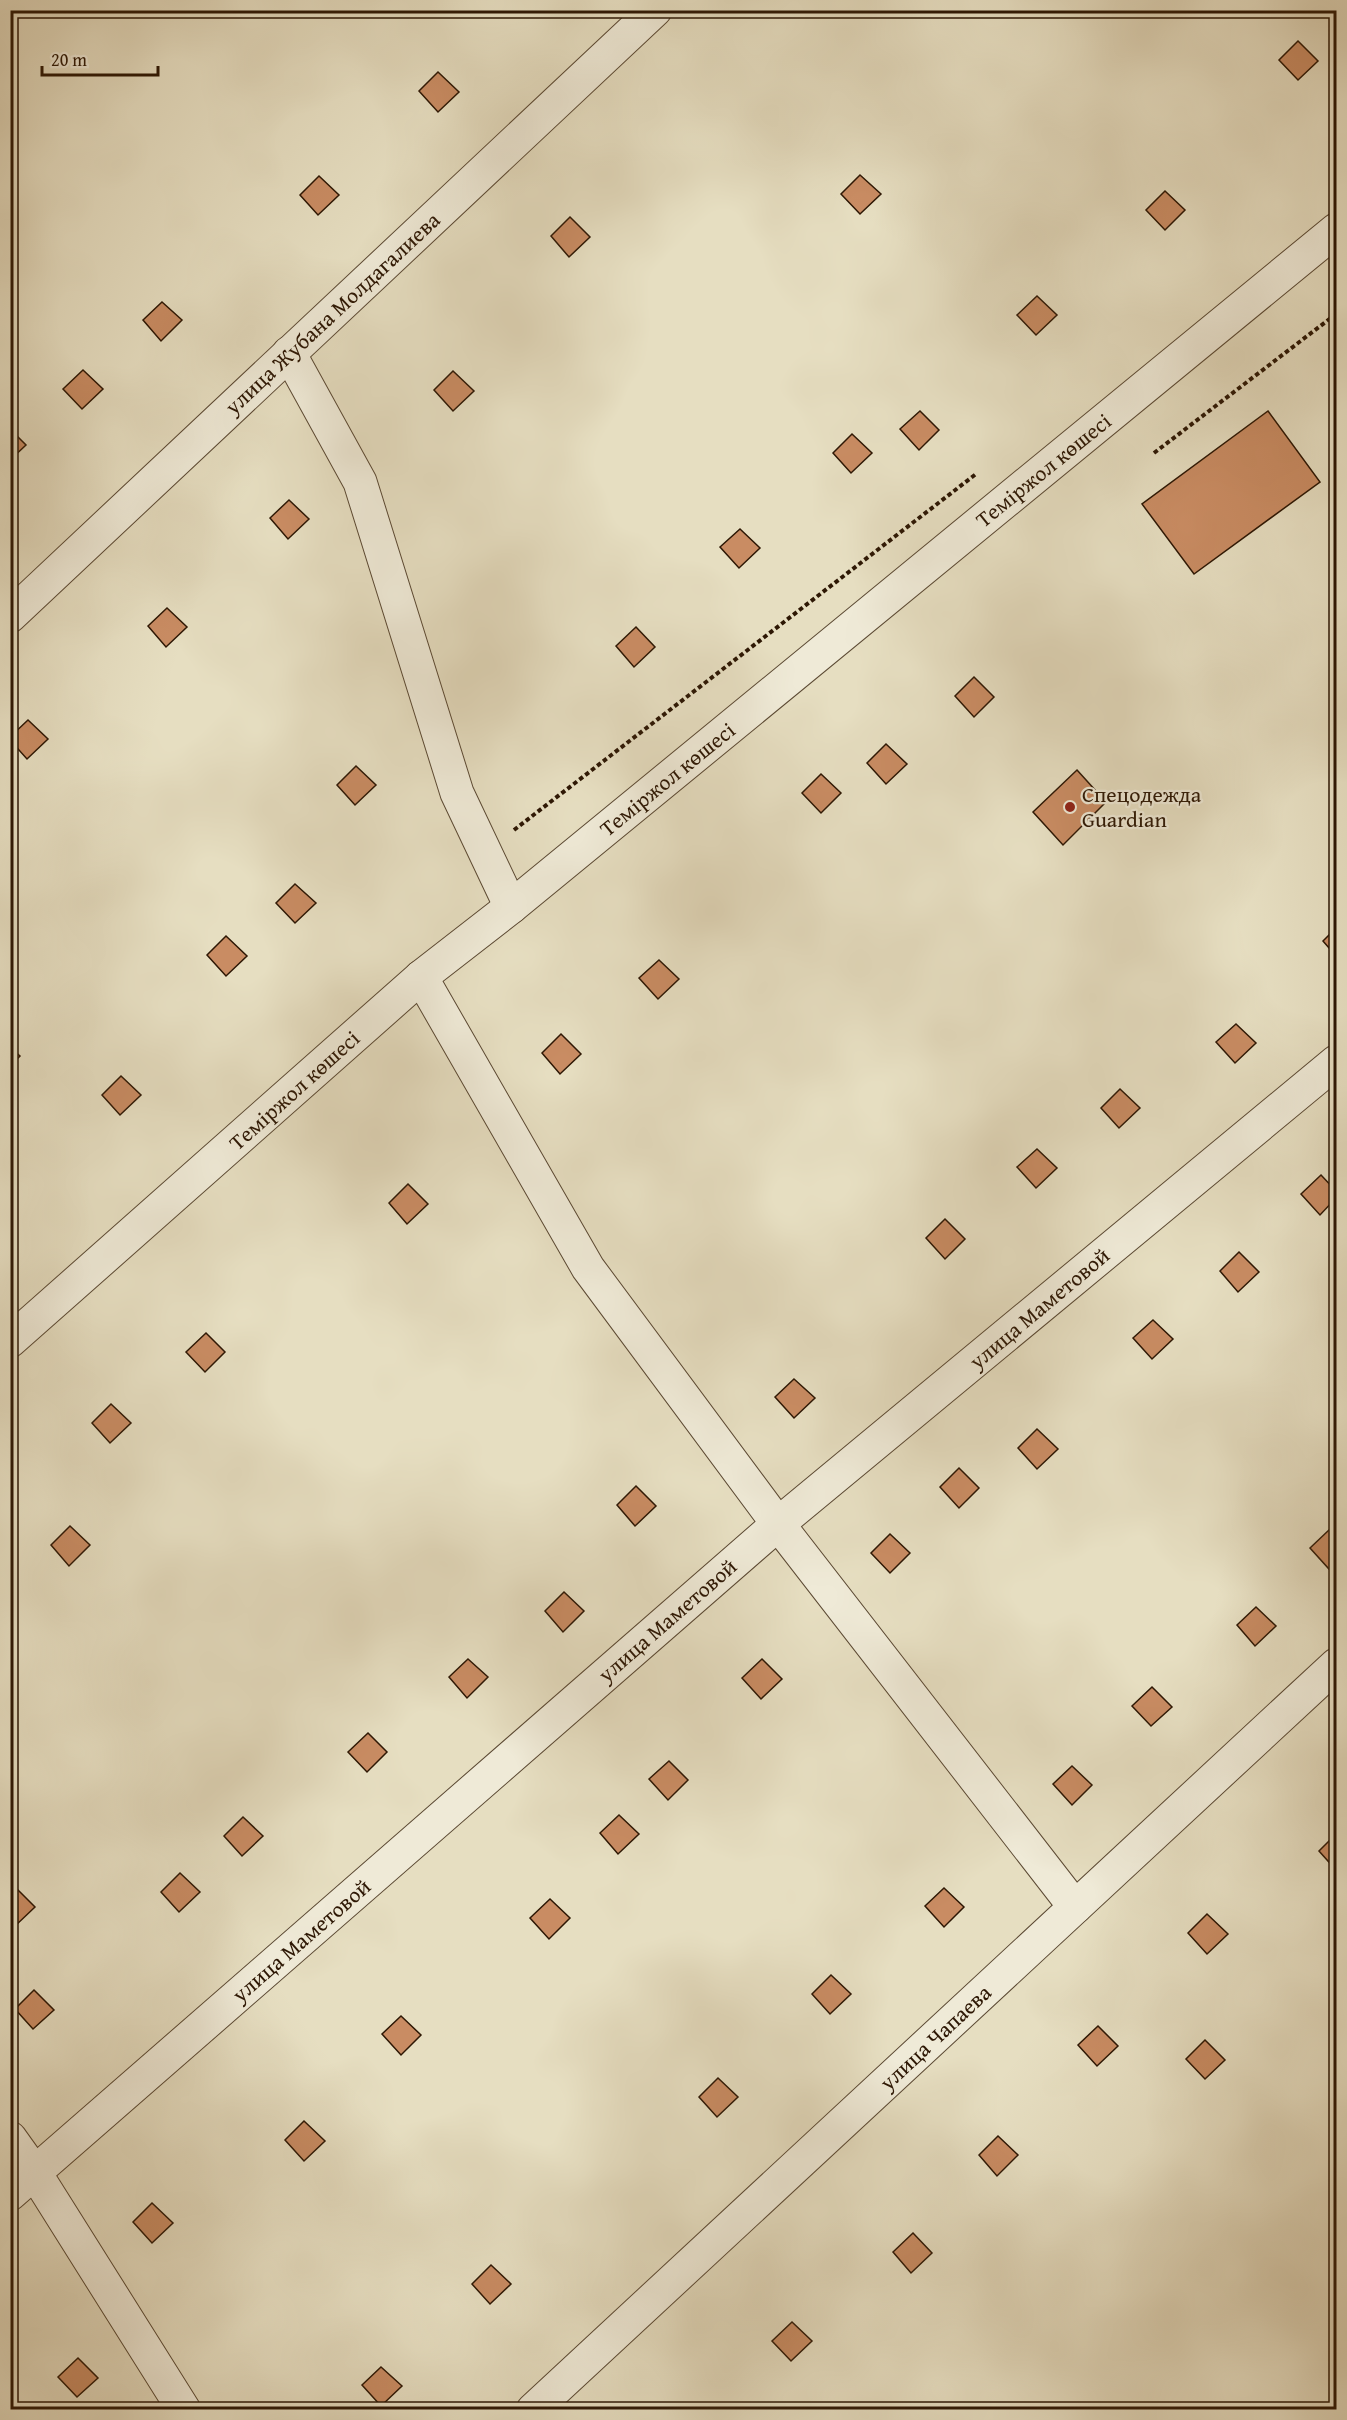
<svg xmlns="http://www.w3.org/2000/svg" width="1347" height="2420" font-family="'Gentium Book Plus',serif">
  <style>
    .building { fill: #c98c63; stroke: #2d1704; stroke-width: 1.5 }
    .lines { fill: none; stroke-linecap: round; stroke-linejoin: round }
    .minor-casing { stroke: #5b4933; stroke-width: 35 }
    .path { stroke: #2d1704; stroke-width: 4; stroke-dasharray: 4.5 3; stroke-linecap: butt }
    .minor { stroke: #efead7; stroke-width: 33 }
    .poi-dot { fill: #8f2418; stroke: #efead7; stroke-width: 2 }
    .labels { text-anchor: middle; stroke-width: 4.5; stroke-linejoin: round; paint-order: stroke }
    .street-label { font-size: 22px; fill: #2d1704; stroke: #efead7 }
    .poi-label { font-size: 22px; fill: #2d1704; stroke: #efead7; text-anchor: start }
  </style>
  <rect width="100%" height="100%" fill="#e6dec1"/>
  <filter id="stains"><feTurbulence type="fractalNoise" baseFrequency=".00333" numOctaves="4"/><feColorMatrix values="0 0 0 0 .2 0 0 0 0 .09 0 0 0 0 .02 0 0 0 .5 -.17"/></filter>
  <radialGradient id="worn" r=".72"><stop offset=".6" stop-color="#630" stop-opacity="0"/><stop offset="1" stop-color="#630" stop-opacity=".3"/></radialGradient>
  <g class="building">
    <path d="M1298 41 1318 61 1298 80 1279 60Z"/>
    <path d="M438 72 459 92 438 112 419 91Z"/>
    <path d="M860 175 881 194 860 214 841 194Z"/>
    <path d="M319 176 339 195 318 215 300 195Z"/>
    <path d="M1165 191 1185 210 1165 230 1146 210Z"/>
    <path d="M570 217 590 237 569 257 551 236Z"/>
    <path d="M1037 296 1057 315 1036 335 1017 315Z"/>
    <path d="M162 302 182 320 161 341 143 320Z"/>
    <path d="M83 370 103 389 82 409 63 389Z"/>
    <path d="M453 371 474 391 453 411 434 390Z"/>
    <path d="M920 411 939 430 919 450 900 429Z"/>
    <path d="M1268 411 1320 482 1194 574 1142 504Z"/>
    <path d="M10 429 26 445 10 460Z"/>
    <path d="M852 434 872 453 851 473 833 453Z"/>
    <path d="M289 500 309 519 288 539 270 518Z"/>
    <path d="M740 529 760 548 739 568 720 547Z"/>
    <path d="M167 608 187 627 166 647 148 626Z"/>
    <path d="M636 627 655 647 634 667 616 646Z"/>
    <path d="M974 677 994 697 974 717 955 696Z"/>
    <path d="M28 720 48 739 27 759 10 740V737Z"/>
    <path d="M886 744 907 764 886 784 867 763Z"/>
    <path d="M356 766 376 785 355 805 337 785Z"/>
    <path d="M1077 770 1106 802 1063 845 1033 812Z"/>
    <path d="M821 774 841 793 821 813 802 793Z"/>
    <path d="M295 884 316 903 295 923 276 903Z"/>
    <path d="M1336 928V956L1323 941Z"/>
    <path d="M226 936 247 956 226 976 207 955Z"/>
    <path d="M659 960 679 979 658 999 639 978Z"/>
    <path d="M1236 1024 1256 1043 1235 1063 1216 1042Z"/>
    <path d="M561 1034 581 1054 560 1074 542 1053Z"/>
    <path d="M10 1047 20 1056 10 1066Z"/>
    <path d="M121 1076 141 1095 120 1115 102 1095Z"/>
    <path d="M1120 1089 1140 1108 1119 1128 1101 1108Z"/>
    <path d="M1037 1149 1057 1168 1036 1188 1017 1167Z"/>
    <path d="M1321 1175 1336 1191V1198L1320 1215 1301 1194Z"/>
    <path d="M408 1184 428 1204 407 1224 389 1203Z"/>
    <path d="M945 1219 965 1239 945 1259 926 1238Z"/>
    <path d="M1239 1252 1259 1272 1238 1292 1220 1271Z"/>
    <path d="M1153 1320 1173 1339 1152 1359 1133 1338Z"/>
    <path d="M206 1333 225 1352 205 1372 186 1352Z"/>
    <path d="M794 1379 815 1398 794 1418 775 1397Z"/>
    <path d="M111 1404 131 1423 110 1443 92 1423Z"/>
    <path d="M1037 1429 1058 1449 1037 1469 1018 1448Z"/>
    <path d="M959 1468 979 1488 959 1508 940 1487Z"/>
    <path d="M636 1486 656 1506 635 1526 617 1505Z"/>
    <path d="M70 1526 90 1545 69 1566 51 1545Z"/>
    <path d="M1330 1529 1336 1536V1561L1329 1569 1310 1548Z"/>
    <path d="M890 1534 910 1553 890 1573 871 1553Z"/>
    <path d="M564 1592 584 1611 563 1632 545 1611Z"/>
    <path d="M1256 1607 1276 1626 1255 1646 1237 1625Z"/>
    <path d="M468 1659 488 1677 467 1698 449 1677Z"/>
    <path d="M762 1659 782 1679 761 1699 742 1678Z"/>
    <path d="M1152 1687 1172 1707 1151 1726 1132 1706Z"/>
    <path d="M368 1733 387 1752 367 1772 348 1752Z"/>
    <path d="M669 1761 688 1780 668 1800 649 1779Z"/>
    <path d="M1072 1766 1092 1785 1072 1805 1053 1784Z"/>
    <path d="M619 1815 639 1834 618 1854 600 1833Z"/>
    <path d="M243 1817 263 1836 242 1856 224 1836Z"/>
    <path d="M1336 1834V1870L1319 1851Z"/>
    <path d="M180 1873 200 1892 179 1912 161 1892Z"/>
    <path d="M15 1887 35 1907 14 1927 10 1922V1891Z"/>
    <path d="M944 1888 964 1907 944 1927 925 1906Z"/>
    <path d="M550 1899 570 1918 549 1939 530 1918Z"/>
    <path d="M1207 1914 1228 1934 1207 1954 1188 1933Z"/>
    <path d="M831 1975 851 1994 830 2014 812 1994Z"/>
    <path d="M34 1990 54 2010 33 2029 15 2009Z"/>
    <path d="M401 2016 421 2035 401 2055 382 2034Z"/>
    <path d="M1098 2026 1118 2046 1097 2066 1078 2045Z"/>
    <path d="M1205 2040 1225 2060 1205 2079 1186 2059Z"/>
    <path d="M718 2078 738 2097 717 2117 699 2097Z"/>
    <path d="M304 2121 325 2141 304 2161 285 2140Z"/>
    <path d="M998 2136 1018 2155 997 2176 979 2155Z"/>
    <path d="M152 2203 173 2223 152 2243 133 2222Z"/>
    <path d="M913 2233 932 2253 911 2273 893 2252Z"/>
    <path d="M491 2265 511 2284 490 2304 472 2284Z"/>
    <path d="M792 2322 812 2341 791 2361 772 2341Z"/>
    <path d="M78 2358 98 2378 77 2397 58 2377Z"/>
    <path d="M381 2367 402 2386 381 2406 362 2385Z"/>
  </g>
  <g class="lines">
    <g class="minor-casing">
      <g id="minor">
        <path d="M289 353 360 482 457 793 511 907"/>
        <path d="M10 616 655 10"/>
        <path d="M421 977 588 1268 778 1524 1075 1907"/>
        <path d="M10 1341 421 977 511 907 1336 230"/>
        <path d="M10 2138 35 2173 184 2410"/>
        <path d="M10 2194 778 1524 1336 1062"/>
        <path d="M533 2410 1336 1665"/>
      </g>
    </g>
    <g class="path">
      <path d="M1154 453 1336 314"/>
      <path d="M514 830 976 474"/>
    </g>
    <use href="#minor" class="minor"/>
  </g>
  <circle class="poi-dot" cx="1070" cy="807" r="6"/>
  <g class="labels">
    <g class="street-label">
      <text transform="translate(332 313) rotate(-43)" y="8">улица Жубана Молдагалиева</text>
      <text transform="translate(1043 470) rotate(-39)" y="8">Теміржол көшесі</text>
      <text transform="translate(667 779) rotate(-39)" y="8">Теміржол көшесі</text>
      <text transform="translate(294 1090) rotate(-42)" y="8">Теміржол көшесі</text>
      <text transform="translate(1039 1308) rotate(-40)" y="8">улица Маметовой</text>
      <text transform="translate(667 1620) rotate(-41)" y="8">улица Маметовой</text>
      <text transform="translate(301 1940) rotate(-41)" y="8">улица Маметовой</text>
      <text transform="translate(935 2037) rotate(-43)" y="8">улица Чапаева</text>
    </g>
    <g class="poi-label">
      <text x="1082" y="802">Спецодежда<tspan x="1082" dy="25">Guardian</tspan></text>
    </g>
  </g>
  <rect width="1347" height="2420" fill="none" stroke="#e6dec1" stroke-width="36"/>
  <rect x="12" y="12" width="1323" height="2396" fill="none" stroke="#2d1704" stroke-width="3"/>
  <rect x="18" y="18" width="1311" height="2384" fill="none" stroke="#2d1704" stroke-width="1.5"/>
  <path d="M42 66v9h116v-9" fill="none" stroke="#2d1704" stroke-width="3"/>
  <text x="51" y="66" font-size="18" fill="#2d1704" stroke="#efead7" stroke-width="4.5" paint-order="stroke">20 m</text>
  <rect width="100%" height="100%" filter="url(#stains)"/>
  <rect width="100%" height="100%" fill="url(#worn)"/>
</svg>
